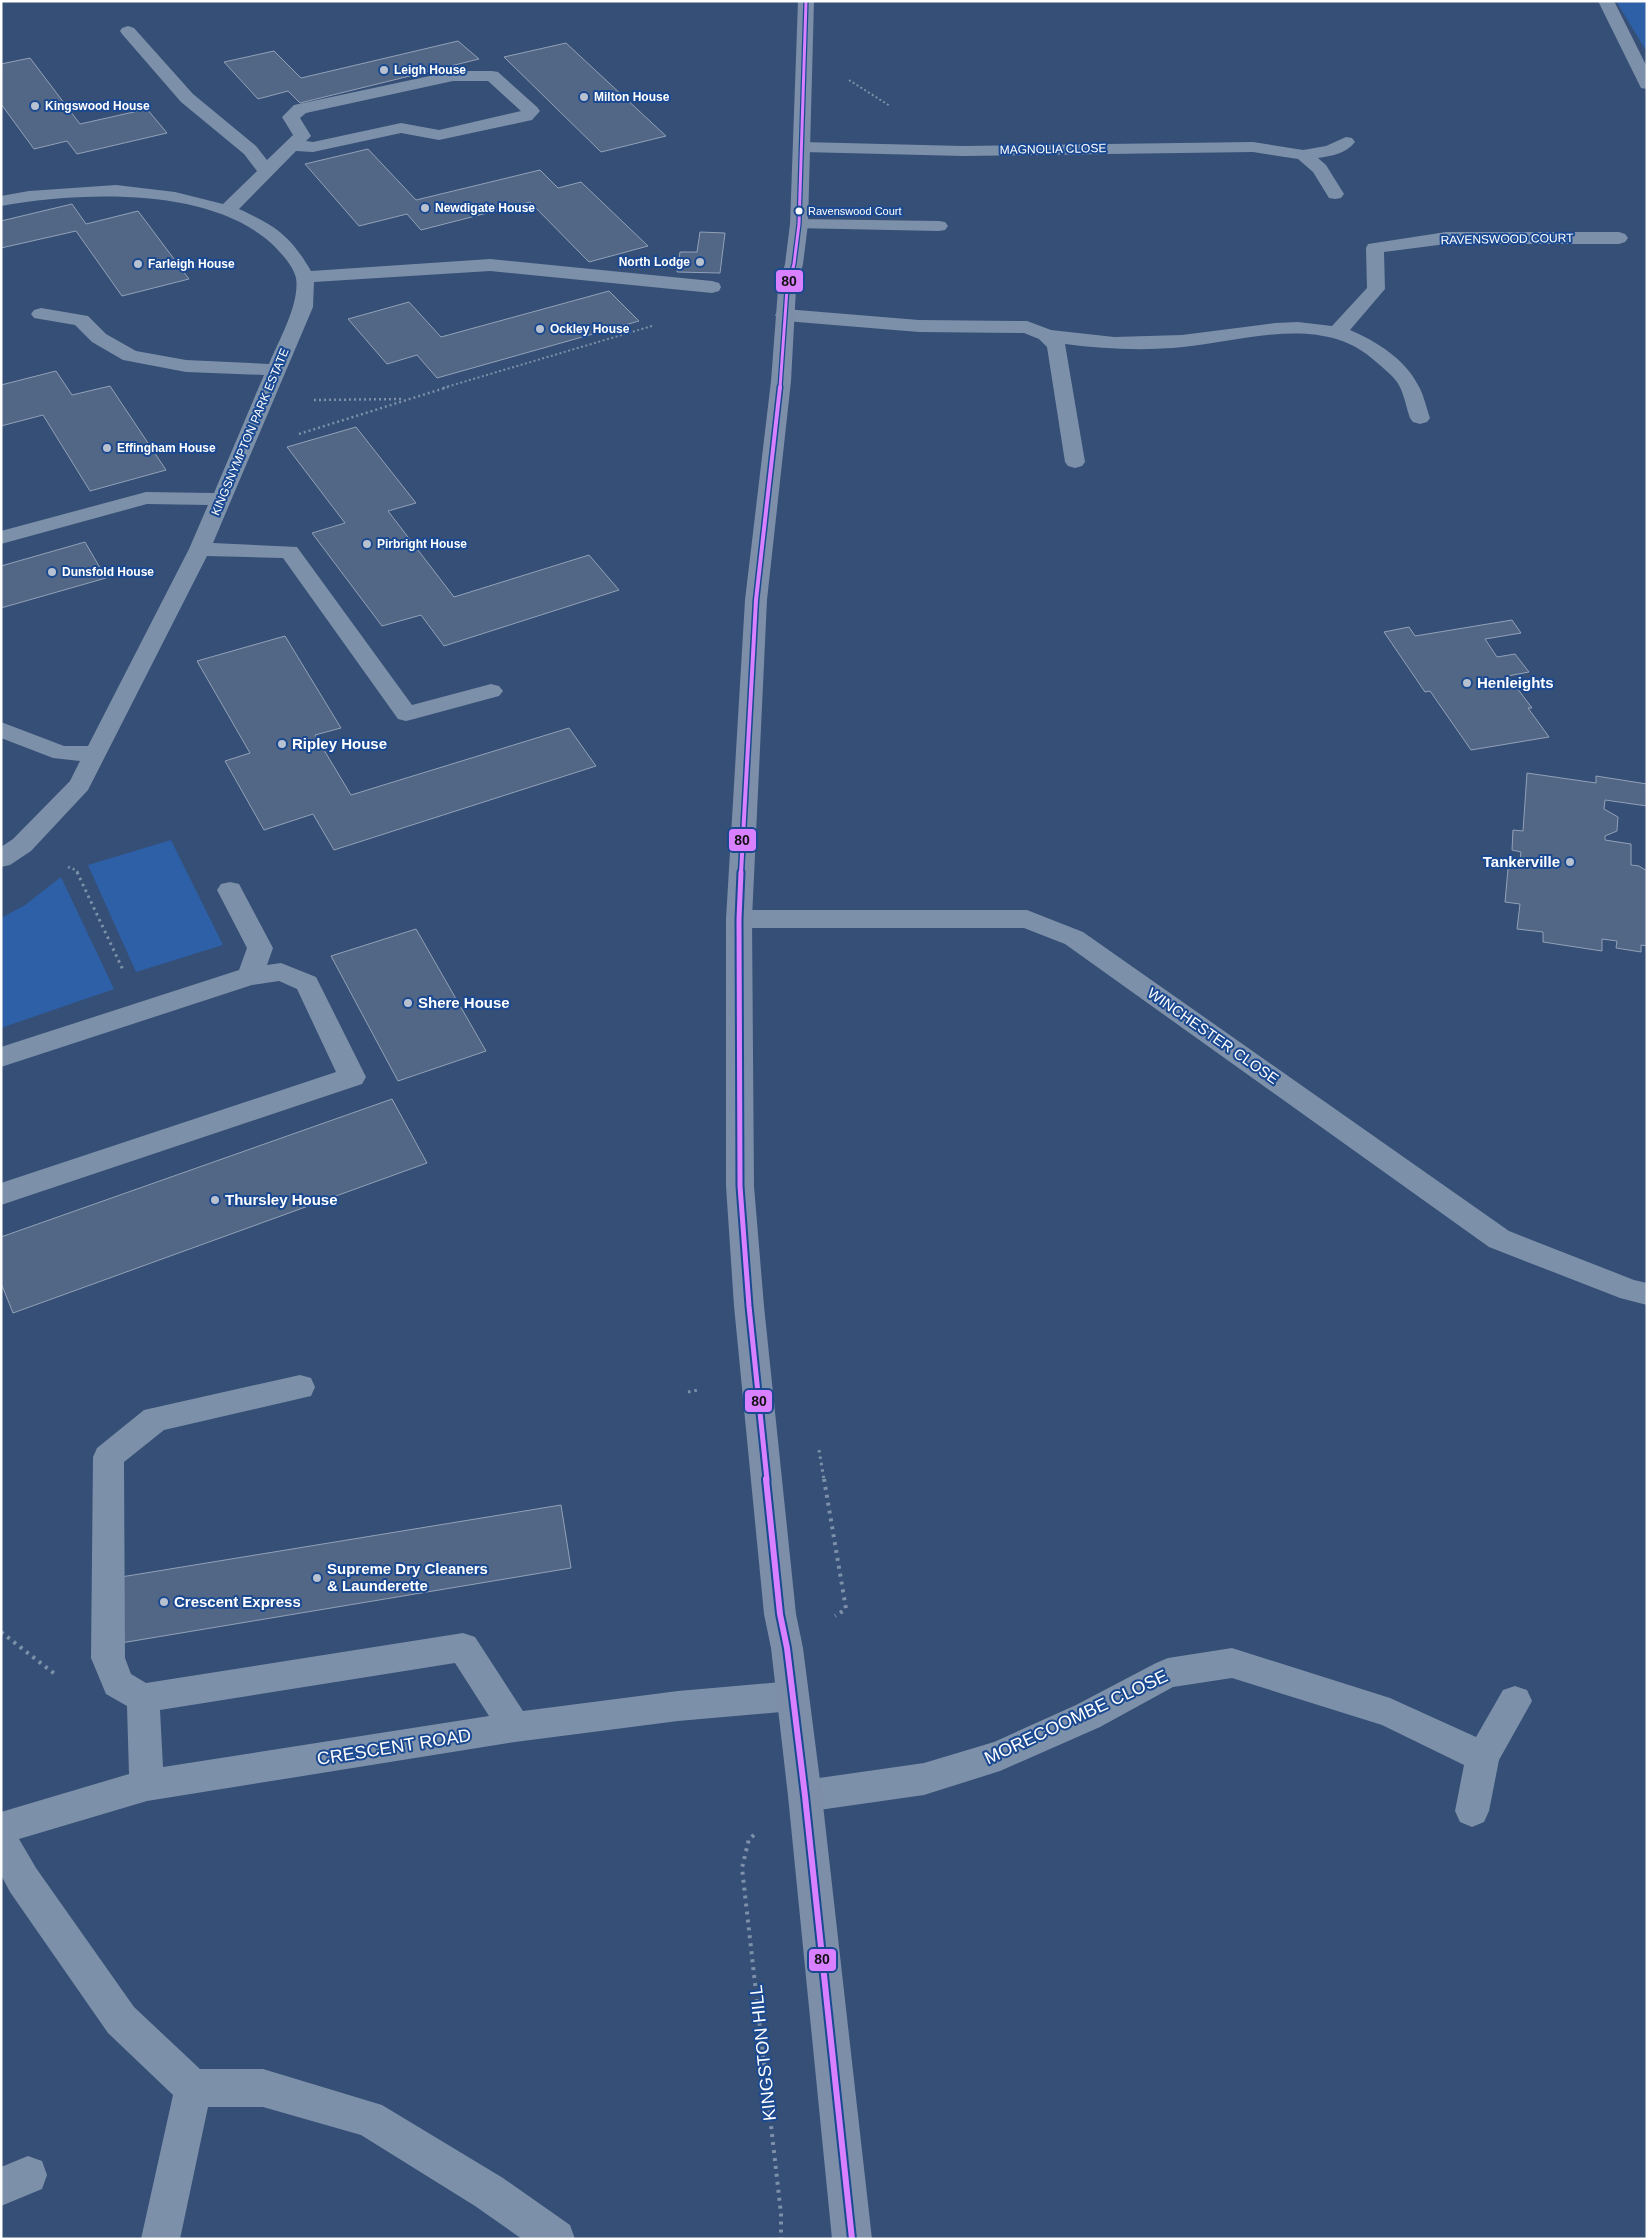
<svg xmlns="http://www.w3.org/2000/svg" width="1648" height="2240" font-family="Helvetica,sans-serif">
  <style>
    .green { fill: #2e60a7 }
    .building { fill: #526786; stroke: #92a1b7 }
    .lines { fill: none; stroke-linecap: round; stroke-linejoin: round }
    .path-far3 { stroke: #7d90a9; stroke-width: 2; stroke-dasharray: 2 2.5; stroke-linecap: butt }
    .path-far2 { stroke: #7d90a9; stroke-width: 2.5; stroke-dasharray: 2 3; stroke-linecap: butt }
    .path-far1 { stroke: #7d90a9; stroke-width: 3; stroke-dasharray: 2.5 4; stroke-linecap: butt }
    .path { stroke: #7d90a9; stroke-width: 4; stroke-dasharray: 3 5; stroke-linecap: butt }
    .minor { fill: #7d90a9; fill-rule: evenodd }
    .major { fill: #7c8ea8; fill-rule: evenodd }
    .bus-1-far3-casing { stroke: #1a4991; stroke-width: 5.5 }
    .bus-1-far2-casing { stroke: #1a4991; stroke-width: 7 }
    .bus-1-far1-casing { stroke: #1a4991; stroke-width: 9 }
    .bus-1-casing { stroke: #1a4991; stroke-width: 10 }
    .bus-1-far3 { stroke: #d880ff; stroke-width: 3 }
    .bus-1-far2 { stroke: #d880ff; stroke-width: 4 }
    .bus-1-far1 { stroke: #d880ff; stroke-width: 5 }
    .bus-1 { stroke: #d880ff; stroke-width: 6 }
    .poi-dot { fill: #b8c1cf; stroke: #1a4991; stroke-width: 2 }
    .bus-dot { fill: #fff; stroke: #1a4991; stroke-width: 2 }
    .labels { text-anchor: middle; stroke-width: 4; stroke-linejoin: round; paint-order: stroke }
    .far-bus-label { font-size: 11px; fill: #fff; stroke: #1a4991; text-anchor: start }
    .far-poi-label { font-size: 12px; font-weight: bold; fill: #fff; stroke: #1a4991; text-anchor: start }
    .far-street-label { font-size: 12px; fill: #fff; stroke: #1a4991 }
    .poi-label { font-size: 15px; font-weight: bold; fill: #fff; stroke: #1a4991; text-anchor: start }
    .street-label { font-size: 15px; fill: #fff; stroke: #1a4991 }
    .near-street-label { font-size: 18px; fill: #fff; stroke: #1a4991 }
    .line-badge { stroke: #1a4991; stroke-width: 2 }
    .pale-badge-label { font-size: 14px; text-anchor: middle; font-weight: bold; fill: #111 }
  </style>
  <rect width="100%" height="100%" fill="#354f76"/>
  <g class="green">
    <path d="M1616 1H1647V52Z"/>
    <path d="M171 840 223 945 136 972 88 865Z"/>
    <path d="M61 877 114 989 1 1028V918L25 905Z"/>
  </g>
  <g class="building">
    <path d="M458 41 479 59 300 103 288 91 258 99 224 62 274 51 301 78Z"/>
    <path d="M566 43 666 136 601 152 504 57Z"/>
    <path d="M30 58 80 124 147 109 167 133 77 154 67 141 34 149 1 104V64Z"/>
    <path d="M368 149 416 200 540 170 558 188 581 182 648 246 589 262 530 202 421 230 407 214 359 226 305 164Z"/>
    <path d="M72 204 86 224 138 211 189 279 122 296 76 231 1 248V221Z"/>
    <path d="M700 232 725 233 720 273 677 272 680 252H697Z"/>
    <path d="M609 291 639 321 437 378 417 355 387 364 348 319 409 302 441 337Z"/>
    <path d="M56 371 72 395 110 386 166 470 90 491 43 415 1 426V385Z"/>
    <path d="M356 427 416 503 388 511 454 597 589 555 619 590 444 646 421 615 382 626 312 533 345 523 287 447Z"/>
    <path d="M85 542 106 578 1 608V566Z"/>
    <path d="M1512 620 1521 633 1485 639 1497 657 1515 654 1529 672 1508 676 1532 708H1528L1549 737 1471 750 1430 691 1425 692 1384 632 1409 627 1415 636Z"/>
    <path d="M285 636 341 728 315 735 351 795 569 728 596 766 334 850 313 814 264 830 225 761 250 753 197 661Z"/>
    <path d="M1527 773 1596 783V776L1647 784V806L1605 800 1604 809 1618 817 1617 831 1605 836V840L1631 844V865L1639 866 1647 871V946L1641 945V952L1616 948 1617 941 1602 939V951L1543 942V932L1517 929 1520 904 1505 902 1509 858 1520 860 1521 852 1512 850 1513 830 1523 831Z"/>
    <path d="M416 929 486 1051 398 1081 331 956Z"/>
    <path d="M392 1099 427 1163 13 1313 1 1283V1237Z"/>
    <path d="M561 1505 571 1568 121 1643V1577Z"/>
  </g>
  <g class="lines">
    <g class="path-far3">
      <path d="M849 80 890 106"/>
      <path d="M443 388 652 326"/>
    </g>
    <g class="path-far2">
      <path d="M314 400 403 399"/>
      <path d="M299 434 448 387"/>
      <path d="M68 867 76 870 78 873"/>
    </g>
    <g class="path-far1">
      <path d="M77 872 123 970"/>
      <path d="M688 1392 698 1390"/>
      <path d="M819 1450 824 1480"/>
    </g>
    <g class="path">
      <path d="M824 1479 846 1609 835 1616"/>
      <path d="M1 1632 56 1675"/>
      <path d="M754 1835 749 1839 742 1868 781 2214V2239"/>
    </g>
    <g class="minor">
      <path d="M1598 1H1614L1647 67V89L1641 88 1639 84Z"/>
      <path d="M128 26 134 28 193 94 256 146 267 160 293 135 282 117 294 105 453 71H492L498 72 537 107 540 111 532 120 439 140 401 133 313 152 296 151 239 209C276 226 290 235 311 271L490 259 712 281 719 283 721 287 719 291 712 293 490 271 314 282 313 307 213 543 297 547 412 705 491 684 499 686 503 691 499 696 414 719 406 721 398 719 283 558 207 556 88 790 31 851 10 865 1 867V847L13 839 70 781 80 761 53 758 1 738V722L64 746H88L189 549 208 505 147 504 1 544V531L146 492 214 493 264 375 186 372 123 360 92 342 75 325 34 318 31 314 34 310 41 308 88 316 106 334 136 351 186 360 269 364C279 340 300 304 296 278 293 265 280 252 272 244 209 186 80 192 1 206V196L29 191 116 185 175 192 223 204 257 171 244 154 181 102 122 34 120 31 122 28ZM453 81H488L521 111 439 130 401 123 313 142 306 141 311 136 300 118 306 113Z"/>
      <path d="M1346 137 1352 138 1355 142C1346 154 1331 156 1318 158L1326 165 1344 194 1341 198 1335 199 1329 198 1313 172 1298 159 1253 152 963 156 803 152 797 151 794 147 797 143 803 142 963 146 1253 142 1303 150 1326 146Z"/>
      <path d="M799 219 939 221 945 222 948 226 945 230 939 231 793 228 790 224 793 220Z"/>
      <path d="M1446 232H1619L1625 234 1628 238 1625 242 1619 244H1446L1384 252 1385 289 1350 330C1376 341 1405 359 1418 385 1424 395 1426 407 1430 418L1427 422 1420 424 1413 422 1410 418C1406 407 1404 392 1397 382 1391 374 1383 368 1375 361 1323 313 1245 341 1183 347 1144 351 1104 349 1065 344L1085 462 1082 466 1075 468 1068 466 1065 462 1047 347 1039 339 1024 333 919 332 785 321 778 319 775 315 778 311 785 309 919 320 1027 321 1051 330 1114 337 1182 335 1275 323 1298 322 1332 326 1367 288 1366 248 1368 244Z"/>
      <path d="M230 882 239 884 273 948 267 965 281 963 316 977 366 1077 362 1084 1 1205V1183L336 1072 297 989 279 981 252 985 1 1067V1047L239 970 247 948 217 890 221 884Z"/>
      <path d="M739 910H1027L1083 932 1509 1231 1634 1280 1647 1283V1305L1620 1298 1489 1247 1065 944 1024 928H739L730 925 726 919 730 913Z"/>
      <path d="M300 1375 311 1378 315 1387 311 1396 164 1430 124 1462 125 1658 131 1674 146 1683 463 1633 475 1637 523 1711 678 1691 792 1681 804 1685 809 1696 804 1707 792 1711 678 1721 515 1742 147 1801 19 1839 36 1868 134 2007 200 2069H263L382 2105 503 2178 570 2225 575 2239H522L475 2206 361 2135 263 2107H208L180 2239H141L173 2095 108 2033 10 1892 1 1875V1812L129 1774 127 1706 106 1694 91 1658 93 1457 97 1448 144 1410ZM455 1663 489 1716 163 1767 160 1710Z"/>
      <path d="M1232 1648 1390 1698 1476 1737 1503 1690 1515 1686 1527 1690 1532 1701 1499 1760 1489 1811 1484 1822 1472 1827 1460 1822 1455 1811 1464 1765 1382 1725 1232 1678 1173 1687 1100 1727 1000 1771 924 1795 805 1812 793 1807 788 1796 793 1785 805 1780 924 1763 994 1742 1076 1705 1156 1663 1168 1658Z"/>
      <path d="M28 2156 42 2161 47 2175 42 2189 1 2206V2167Z"/>
    </g>
    <path class="major" d="M798 1H814L808 224 803 264 796 289 791 381 767 600 752 919 754 1186 764 1306 796 1614 803 1648 822 1796 872 2239H832L788 1796 771 1648 764 1614 734 1306 726 1186V919L745 600 771 381 778 289 785 264 790 224Z"/>
    <g class="bus-1-far3-casing">
      <path id="bus-1-far3" d="M780 388 787 289 794 264 799 224 806 1"/>
    </g>
    <g class="bus-1-far2-casing">
      <path id="bus-1-far2" d="M741 873 756 600 780 387"/>
    </g>
    <g class="bus-1-far1-casing">
      <path id="bus-1-far1" d="M741 872 739 919 740 1186 749 1306 767 1480"/>
    </g>
    <g class="bus-1-casing">
      <path id="bus-1" d="M766 1479 780 1614 787 1648 805 1796 852 2239"/>
    </g>
    <use href="#bus-1-far3" class="bus-1-far3"/>
    <use href="#bus-1-far2" class="bus-1-far2"/>
    <use href="#bus-1-far1" class="bus-1-far1"/>
    <use href="#bus-1" class="bus-1"/>
  </g>
  <g class="poi-dot">
    <circle cx="384" cy="70" r="5"/>
    <circle cx="584" cy="97" r="5"/>
    <circle cx="35" cy="106" r="5"/>
    <circle cx="425" cy="208" r="5"/>
    <circle cx="700" cy="262" r="5"/>
    <circle cx="138" cy="264" r="5"/>
    <circle cx="540" cy="329" r="5"/>
    <circle cx="107" cy="448" r="5"/>
    <circle cx="367" cy="544" r="5"/>
    <circle cx="52" cy="572" r="5"/>
    <circle cx="1467" cy="683" r="5"/>
    <circle cx="282" cy="744" r="5"/>
    <circle cx="1570" cy="862" r="5"/>
    <circle cx="408" cy="1003" r="5"/>
    <circle cx="215" cy="1200" r="5"/>
    <circle cx="317" cy="1578" r="5"/>
    <circle cx="164" cy="1602" r="5"/>
  </g>
  <circle class="bus-dot" cx="799" cy="211" r="4.5"/>
  <g class="labels">
    <g class="far-bus-label">
      <text x="808" y="215">Ravenswood Court</text>
    </g>
    <g class="far-poi-label">
      <text x="394" y="74">Leigh House</text>
      <text x="594" y="101">Milton House</text>
      <text x="45" y="110">Kingswood House</text>
      <text x="435" y="212">Newdigate House</text>
      <text x="690" y="266" text-anchor="end">North Lodge</text>
      <text x="148" y="268">Farleigh House</text>
      <text x="550" y="333">Ockley House</text>
      <text x="117" y="452">Effingham House</text>
      <text x="377" y="548">Pirbright House</text>
      <text x="62" y="576">Dunsfold House</text>
    </g>
    <g class="far-street-label">
      <text transform="translate(1053 149) rotate(-1)" y="4">MAGNOLIA CLOSE</text>
      <text transform="translate(1507 239) rotate(-1)" y="4">RAVENSWOOD COURT</text>
      <text transform="translate(250 432) rotate(-67)" y="4">KINGSNYMPTON PARK ESTATE</text>
    </g>
    <g class="poi-label">
      <text x="1477" y="688">Henleights</text>
      <text x="292" y="749">Ripley House</text>
      <text x="1560" y="867" text-anchor="end">Tankerville</text>
      <text x="418" y="1008">Shere House</text>
      <text x="225" y="1205">Thursley House</text>
      <text x="327" y="1574">Supreme Dry Cleaners<tspan x="327" dy="17">&amp; Launderette</tspan></text>
      <text x="174" y="1607">Crescent Express</text>
    </g>
    <g class="street-label">
      <text transform="translate(1213 1036) rotate(35)" y="5">WINCHESTER CLOSE</text>
    </g>
    <g class="near-street-label">
      <text transform="translate(1076 1717) rotate(-25)" y="6">MORECOOMBE CLOSE</text>
      <text transform="translate(394 1747) rotate(-9)" y="6">CRESCENT ROAD</text>
      <text transform="translate(763 2053) rotate(-96)" y="6">KINGSTON HILL</text>
    </g>
  </g>
  <g class="line-badge">
    <rect x="775" y="269" width="29" height="24" rx="5" fill="#d880ff"/>
    <rect x="728" y="828" width="29" height="24" rx="5" fill="#d880ff"/>
    <rect x="744" y="1389" width="29" height="24" rx="5" fill="#d880ff"/>
    <rect x="808" y="1948" width="29" height="24" rx="5" fill="#d880ff"/>
  </g>
  <g class="pale-badge-label">
    <text x="789" y="286">80</text>
    <text x="742" y="845">80</text>
    <text x="759" y="1406">80</text>
    <text x="822" y="1964">80</text>
  </g>
  <rect width="1648" height="2240" fill="none" stroke="#ffffff" stroke-width="5"/>
</svg>
